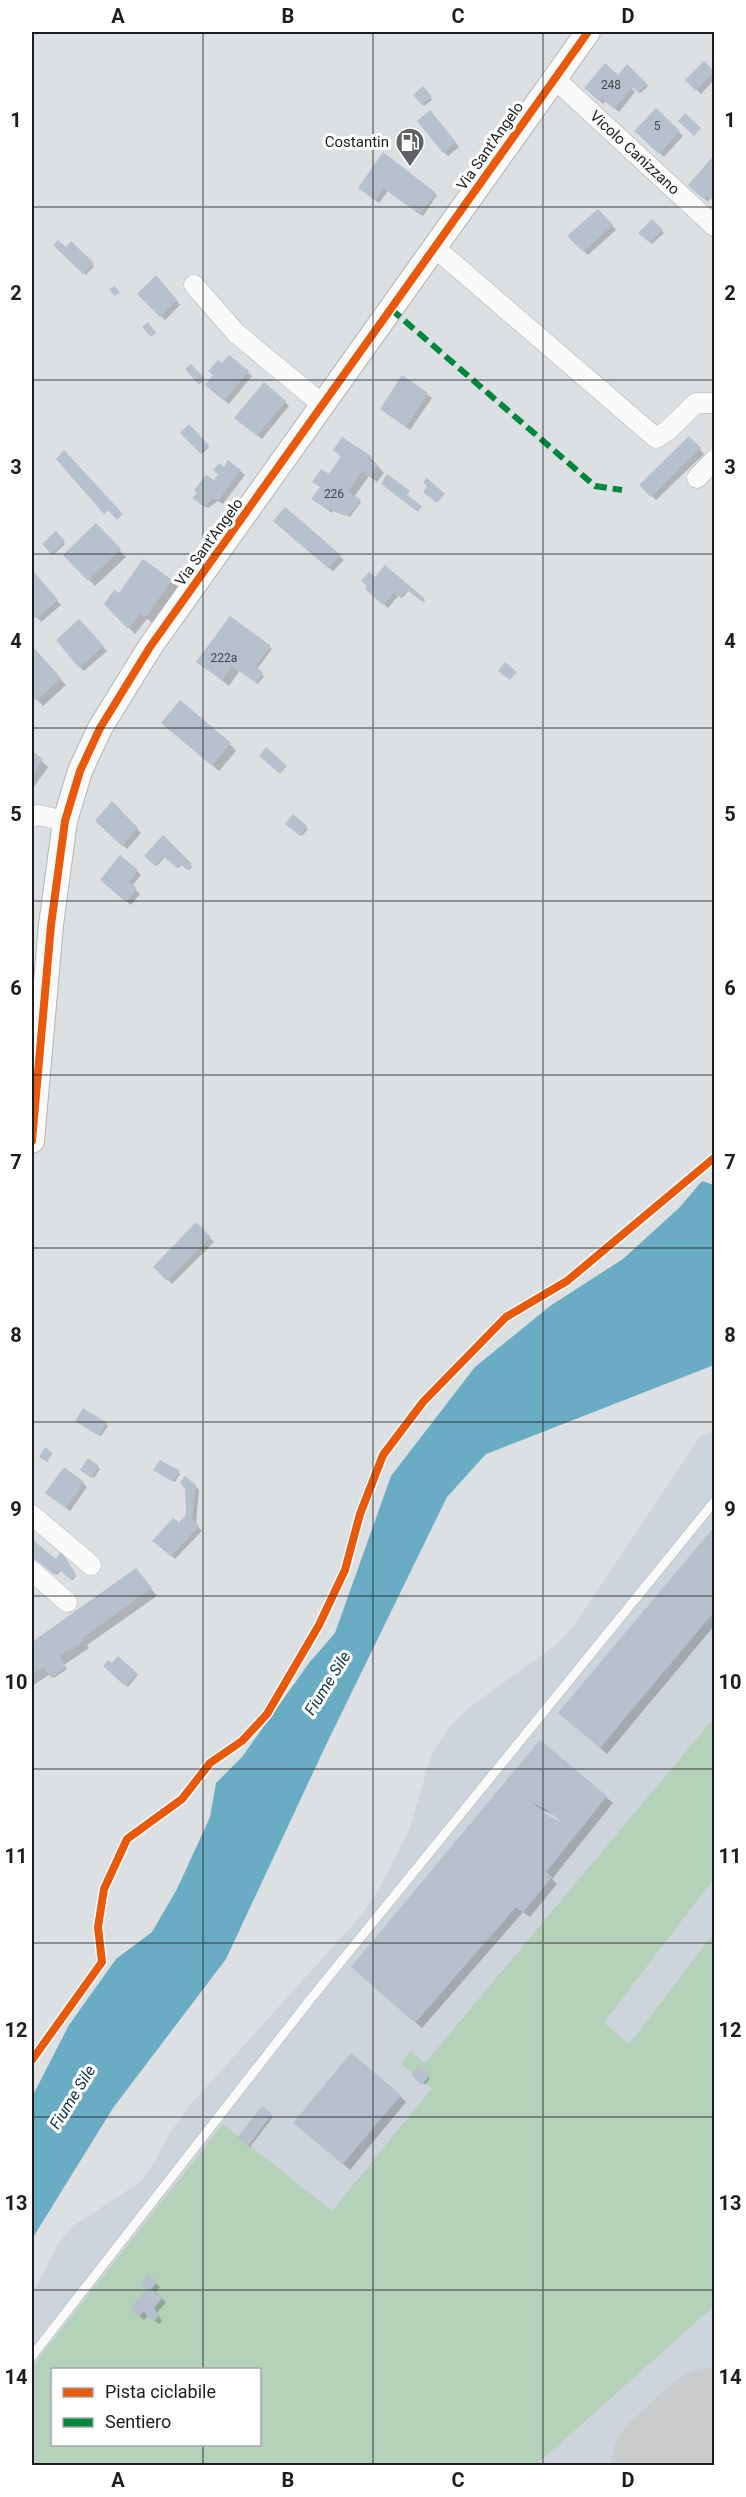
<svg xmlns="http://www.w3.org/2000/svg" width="746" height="2497" font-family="Roboto,sans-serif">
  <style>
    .built { fill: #ced4dc; fill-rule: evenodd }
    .green { fill: #b4d1b9; fill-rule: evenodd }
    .water { fill: #69acc4 }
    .shadow { fill: #0003; fill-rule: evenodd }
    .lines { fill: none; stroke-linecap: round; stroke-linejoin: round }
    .runway { stroke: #c9cbcc; stroke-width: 120 }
    .building { fill: #b6c1cd; fill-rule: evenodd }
    .service-casing { stroke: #b2b4b6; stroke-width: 10 }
    .minor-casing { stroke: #b2b4b6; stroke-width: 21 }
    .tertiary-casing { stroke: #b2b4b6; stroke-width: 26 }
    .service { stroke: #fafafb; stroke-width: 9 }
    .minor { stroke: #fafafb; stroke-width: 20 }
    .tertiary { stroke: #fafafb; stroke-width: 24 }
    .quiet { stroke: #00873e; stroke-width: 6; stroke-dasharray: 12 6; stroke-linecap: butt }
    .cycleway-casing { stroke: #fff; stroke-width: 11 }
    .cycleway { stroke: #e8590c; stroke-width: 8 }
    .grid { fill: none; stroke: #1b1d20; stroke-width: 1.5; stroke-opacity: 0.55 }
    .labels { text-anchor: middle; stroke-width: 6; stroke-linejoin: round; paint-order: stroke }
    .number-label { font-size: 12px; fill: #42464b }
    .poi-label { font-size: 15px; fill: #1b1d20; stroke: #fff; text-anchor: end }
    .street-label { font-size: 15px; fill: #1b1d20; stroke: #fff }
    .water-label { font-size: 16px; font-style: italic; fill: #0c3645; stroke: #fff }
    .neatline { fill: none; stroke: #1b1d20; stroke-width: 2 }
    .grid-label { font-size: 20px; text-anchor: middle; font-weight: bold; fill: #1b1d20 }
  </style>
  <rect width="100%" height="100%" fill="#dde0e3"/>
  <path class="built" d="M714 1431V2465L32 2466V2294L60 2241 73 2226 140 2182 151 2168 168 2136 190 2105 358 1919 377 1892 409 1831 432 1753 450 1726 470 1707 553 1647 573 1627 701 1435ZM52 2370H260V2444H52Z"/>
  <path class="green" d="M714 1718V1878L604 2023 629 2044 714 1933V2306L536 2465H32V2367L223 2124 332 2211 432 2088 403 2066V2060L410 2051 425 2063ZM52 2370H260V2444H52Z"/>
  <path class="water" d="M702 1181 714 1185V1365L486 1454 447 1497 325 1747 226 1959 113 2108 32 2239V2097L69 2025 116 1959 152 1932 177 1889 210 1817 216 1783 242 1757 309 1663 335 1633 391 1476 475 1367 550 1306 623 1259 679 1208Z"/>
  <g class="shadow">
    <path d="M704 63 714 73V80L701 94 687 80Z"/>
    <path d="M627 67 648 86 641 93 630 83 628 85 635 92 619 112 606 101 603 104 586 88 624 82Z"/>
    <path d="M423 88 432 100 424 106 415 95Z"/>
    <path d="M656 110 683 136 664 157 636 131Z"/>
    <path d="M434 117 459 147 448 156 444 152Z"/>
    <path d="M714 157V200L711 197 708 202 690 185Z"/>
    <path d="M403 169 437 195 423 216 388 191 379 203 364 192Z"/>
    <path d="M598 211 616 230 588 255 569 236Z"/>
    <path d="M652 221 664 233 652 244 640 233Z"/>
    <path d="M71 243 94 266 86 275 55 245 66 249Z"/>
    <path d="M156 277 180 305 165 320 139 294Z"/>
    <path d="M229 357 252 376 229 404 211 389 215 375Z"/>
    <path d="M403 378 432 398 410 430 386 413Z"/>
    <path d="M285 402 289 406 262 439 241 422Z"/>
    <path d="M189 426 209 447 202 454 183 433Z"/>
    <path d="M689 438 704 454 656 500 641 485Z"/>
    <path d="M343 439 370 457 384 473 377 482 369 476 354 497 361 502 350 517 333 511 332 513 313 499 321 488 314 481 329 477 342 458 335 450Z"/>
    <path d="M229 462 245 475 223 504 218 501 208 508 194 498 214 483Z"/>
    <path d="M279 525 339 556 344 560 333 571Z"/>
    <path d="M96 526 126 557 95 586 65 555Z"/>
    <path d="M56 534 65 544 53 555 44 545Z"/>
    <path d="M385 567 425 600 424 602 409 590 402 598 399 595 388 608 371 593 375 579Z"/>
    <path d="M34 574 61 605 41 622 32 612V576Z"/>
    <path d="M171 581 178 587 153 623 147 619 135 634 106 604 119 595Z"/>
    <path d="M79 621 107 651 84 671 80 667Z"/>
    <path d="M259 640 272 649 257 669 264 676 258 684 240 670 229 686 198 662Z"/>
    <path d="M34 650 66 685 43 706 32 694Z"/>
    <path d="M169 729 230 744 236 751 219 771Z"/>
    <path d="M32 752 48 767 32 790Z"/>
    <path d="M113 803 141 833 127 849 101 825Z"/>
    <path d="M293 816 308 829 302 836 287 824Z"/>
    <path d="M163 837 192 867 189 870 182 864 179 868 165 857 157 866 146 856Z"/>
    <path d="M137 871 141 875 132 886 140 894 131 905 106 884Z"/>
    <path d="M196 1224 214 1242 172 1284 155 1266Z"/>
    <path d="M79 1422 106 1424 108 1426 101 1436Z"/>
    <path d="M88 1460 100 1469 94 1478 83 1471Z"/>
    <path d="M157 1471 179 1473 180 1474 175 1482Z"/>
    <path d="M83 1483 87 1487 70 1511 51 1497Z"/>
    <path d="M195 1486 199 1490 196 1524 202 1531 175 1559 158 1545 188 1516Z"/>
    <path d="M714 1529V1626L607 1754 560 1713Z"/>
    <path d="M32 1541 56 1561 63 1555 76 1576 73 1580 61 1570 57 1575 32 1555Z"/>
    <path d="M136 1569 157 1596 87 1645 89 1648 64 1665 67 1669 54 1678 50 1674 32 1686V1644Z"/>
    <path d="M118 1658 138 1675 128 1687 105 1665H112Z"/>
    <path d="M540 1742 613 1803 552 1879 557 1884 530 1917 523 1912 422 2028 359 1973ZM538 1809 555 1815 565 1824 548 1818Z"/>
    <path d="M418 2068 430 2078 425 2085 413 2075Z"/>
    <path d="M400 2096 406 2102 350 2170 301 2129Z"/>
    <path d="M263 2109 273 2117 250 2147 239 2137Z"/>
    <path d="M156 2283 160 2287 155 2293 166 2302 157 2313 162 2321 159 2324 148 2316 144 2320 136 2313 148 2289Z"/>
  </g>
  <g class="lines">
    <path class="runway" d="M671 2466 714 2427"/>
  </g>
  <g class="building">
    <path d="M704 61 714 71 696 91 685 80Z"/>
    <path d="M605 63 618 75 627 64 647 84 639 93 632 87 614 109 601 98 599 101 584 88Z"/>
    <path d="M423 86 432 97 422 105 413 95Z"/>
    <path d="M656 108 680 131 659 154 634 131Z"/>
    <path d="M430 110 456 142 443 153 417 121Z"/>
    <path d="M685 113 701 128 694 136 678 121Z"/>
    <path d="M383 152 436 193 420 215 383 188 375 200 358 188Z"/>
    <path d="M714 155V202L707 195 703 199 688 185Z"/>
    <path d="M598 209 613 225 583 252 567 236Z"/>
    <path d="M652 219 663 230 650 243 638 233Z"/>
    <path d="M58 240 66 247 71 241 94 263 83 274 53 245Z"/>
    <path d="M156 275 177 300 160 317 137 294Z"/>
    <path d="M115 286 120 293 114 296 109 289Z"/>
    <path d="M148 322 156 333 151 337 142 327Z"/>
    <path d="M229 355 249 371 224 401 205 385 213 375 208 371 218 360 222 363Z"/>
    <path d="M191 364 205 379 199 385 185 369Z"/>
    <path d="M402 375 428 393 406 427 380 409Z"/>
    <path d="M264 382 286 401 257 436 234 418Z"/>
    <path d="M189 424 209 445 200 453 180 433Z"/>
    <path d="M689 436 701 448 651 497 639 485Z"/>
    <path d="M342 437 371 456 369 460 378 465 370 477 362 471 348 492 361 500 348 516 325 508 311 499 320 487 312 482 321 469 329 474 341 456 333 450Z"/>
    <path d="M64 450 123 514 117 520 108 510 104 514 56 459Z"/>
    <path d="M228 460 241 470 218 501 213 498 205 507 192 498 197 493 194 490 206 475 214 480 218 474 213 470 219 463 224 467Z"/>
    <path d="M387 474 410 491 407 495 422 506 418 512 381 484Z"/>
    <path d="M427 478 445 494 437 503 423 492 427 486 423 482Z"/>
    <path d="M285 507 341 555 328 568 273 521Z"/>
    <path d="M96 523 121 549 88 581 63 555Z"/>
    <path d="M56 531 65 541 51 554 42 544Z"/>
    <path d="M143 559 172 580 146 617 140 614 128 629 104 604 114 590 119 593Z"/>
    <path d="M385 565 424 598 421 601 407 590 400 597 394 593 383 605 365 589 367 586 361 581 369 572 375 577Z"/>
    <path d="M34 572 58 600 36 619 32 614V574Z"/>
    <path d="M230 616 271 646 256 666 263 673 256 683 232 666 222 680 196 662Z"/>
    <path d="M79 619 104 646 79 668 56 640Z"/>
    <path d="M34 648 61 678 36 701 32 696V650Z"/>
    <path d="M505 662 517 672 510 680 498 671Z"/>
    <path d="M180 700 231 743 212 766 161 723Z"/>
    <path d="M266 747 287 766 280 774 259 756Z"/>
    <path d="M32 751 43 759 32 775Z"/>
    <path d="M112 801 138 828 122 846 95 821Z"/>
    <path d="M293 814 307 826 300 836 285 824Z"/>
    <path d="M163 835 192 864 187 870 180 864 177 868 163 856 155 866 144 856Z"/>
    <path d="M120 855 138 870 129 882 137 888 126 902 100 880Z"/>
    <path d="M196 1222 211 1237 167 1281 153 1267Z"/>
    <path d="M83 1408 107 1423 99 1436 75 1421Z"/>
    <path d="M45 1447 53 1453 47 1462 39 1457Z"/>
    <path d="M88 1458 99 1466 91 1478 80 1470Z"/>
    <path d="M160 1460 180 1471 173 1482 153 1470Z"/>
    <path d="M64 1467 84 1482 66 1508 45 1493Z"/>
    <path d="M185 1476 196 1485 192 1519 199 1526 171 1556 152 1541 173 1518 179 1522 186 1515 185 1489 180 1483Z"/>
    <path d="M714 1527V1612L600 1748 558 1713Z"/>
    <path d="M32 1539 56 1559 61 1551 76 1574 71 1580 59 1569 55 1575 32 1557Z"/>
    <path d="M136 1568 152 1588 82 1638 84 1641 59 1656 66 1667 51 1678 44 1667 32 1675V1642Z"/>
    <path d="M118 1656 137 1673 125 1686 103 1666 108 1660 112 1663Z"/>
    <path d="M540 1740 607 1796 546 1872 552 1877 523 1912 516 1907 415 2023 351 1967ZM533 1803 546 1809 562 1822 548 1816Z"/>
    <path d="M351 2053 401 2095 343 2164 293 2123Z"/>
    <path d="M418 2066 430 2075 422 2085 411 2075Z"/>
    <path d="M262 2106 272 2114 248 2146 237 2138Z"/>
    <path d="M147 2275 157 2282 151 2289 163 2297 154 2308 159 2316 154 2321 148 2318 144 2311 139 2317 130 2309 146 2289 141 2283Z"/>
  </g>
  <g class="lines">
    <g class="service-casing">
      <path id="service" d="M32 2356 309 2001 714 1502"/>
    </g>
    <g class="minor-casing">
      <g id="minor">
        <path id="s1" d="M554 78 714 226"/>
        <path d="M434 247 656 438 667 431 696 403H714"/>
        <path d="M194 285 236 333 323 405"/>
        <path d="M697 478 714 460"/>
        <path d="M32 817 38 815 65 821"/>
        <path d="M32 1515 91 1565"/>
        <path d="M32 1571 67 1602"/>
      </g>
    </g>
    <g class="tertiary-casing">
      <path id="tertiary" d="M32 1141 51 925 65 821 80 771 100 728 150 647 588 32"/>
    </g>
    <use href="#service" class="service"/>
    <use href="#minor" class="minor"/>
    <use href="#tertiary" class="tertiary"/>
    <path class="quiet" d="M391 309 595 486 622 490"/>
    <g class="cycleway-casing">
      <g id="cycleway">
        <path d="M32 1141 51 925 65 821 80 771 100 728 150 647 588 32"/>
        <path d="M32 2060 102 1962 98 1927 104 1889 127 1839 182 1799 210 1763 242 1741 267 1714 319 1625 345 1570 360 1514 383 1455 423 1402 506 1317 567 1281 714 1158"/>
      </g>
    </g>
    <use href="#cycleway" class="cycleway"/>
  </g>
  <path class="grid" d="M203 32V2370M373 32V2466M543 32V2466M32 207H714M32 380H714M32 554H714M32 728H714M32 901H714M32 1075H714M32 1248H714M32 1422H714M32 1596H714M32 1769H714M32 1943H714M32 2117H714M32 2290H714M203 2444V2466"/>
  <defs>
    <g id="fuel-pin" transform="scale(1.5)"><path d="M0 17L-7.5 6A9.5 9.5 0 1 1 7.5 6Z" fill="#5f6164" stroke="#fff"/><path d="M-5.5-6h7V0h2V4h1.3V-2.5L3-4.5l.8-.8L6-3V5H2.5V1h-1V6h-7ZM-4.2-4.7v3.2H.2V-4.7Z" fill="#fff"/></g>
  </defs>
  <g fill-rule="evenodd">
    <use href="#fuel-pin" x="410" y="142"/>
  </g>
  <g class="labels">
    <g class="number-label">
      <text x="611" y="89">248</text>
      <text x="657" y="130">5</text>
      <text x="334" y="498">226</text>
      <text x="224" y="662">222a</text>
    </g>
    <g class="poi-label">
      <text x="389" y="147">Costantin</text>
    </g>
    <g class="street-label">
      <text transform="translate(490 146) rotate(-55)" y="5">Via Sant'Angelo</text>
      <text dy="5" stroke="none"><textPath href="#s1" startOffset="110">Vicolo Canizzano</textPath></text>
      <text transform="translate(209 542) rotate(-54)" y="5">Via Sant'Angelo</text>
    </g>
    <g class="water-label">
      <text transform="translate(327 1683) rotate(-58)" y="6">Fiume Sile</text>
      <text transform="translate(72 2097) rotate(-58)" y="6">Fiume Sile</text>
    </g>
  </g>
  <rect width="746" height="2497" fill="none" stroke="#ffffff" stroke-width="66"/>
  <rect x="51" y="2368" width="210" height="78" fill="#ffffff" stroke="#a4a5a6" stroke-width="1.5"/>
  <rect x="63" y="2388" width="30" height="9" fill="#e8590c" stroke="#a4a5a6" stroke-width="1.5"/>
  <text x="105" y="2398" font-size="18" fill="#1b1d20">Pista ciclabile</text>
  <rect x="63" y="2418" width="30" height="9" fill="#00873e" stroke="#a4a5a6" stroke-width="1.5"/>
  <text x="105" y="2428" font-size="18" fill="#1b1d20">Sentiero</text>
  <rect x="33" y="33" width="680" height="2431" class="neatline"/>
  <g class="grid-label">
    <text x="118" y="23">A</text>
    <text x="288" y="23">B</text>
    <text x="458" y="23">C</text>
    <text x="628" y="23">D</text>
    <text x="16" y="127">1</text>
    <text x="730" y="127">1</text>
    <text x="16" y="300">2</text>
    <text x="730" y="300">2</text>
    <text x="16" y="474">3</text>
    <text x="730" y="474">3</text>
    <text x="16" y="648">4</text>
    <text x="730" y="648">4</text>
    <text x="16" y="821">5</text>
    <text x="730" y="821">5</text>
    <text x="16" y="995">6</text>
    <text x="730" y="995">6</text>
    <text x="16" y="1169">7</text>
    <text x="730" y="1169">7</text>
    <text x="16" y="1342">8</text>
    <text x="730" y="1342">8</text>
    <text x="16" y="1516">9</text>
    <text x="730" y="1516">9</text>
    <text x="16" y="1689">10</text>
    <text x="730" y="1689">10</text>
    <text x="16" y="1863">11</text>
    <text x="730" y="1863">11</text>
    <text x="16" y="2037">12</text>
    <text x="730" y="2037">12</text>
    <text x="16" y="2210">13</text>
    <text x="730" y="2210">13</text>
    <text x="16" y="2384">14</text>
    <text x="730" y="2384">14</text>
    <text x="118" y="2487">A</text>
    <text x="288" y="2487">B</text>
    <text x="458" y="2487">C</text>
    <text x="628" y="2487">D</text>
  </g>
</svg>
